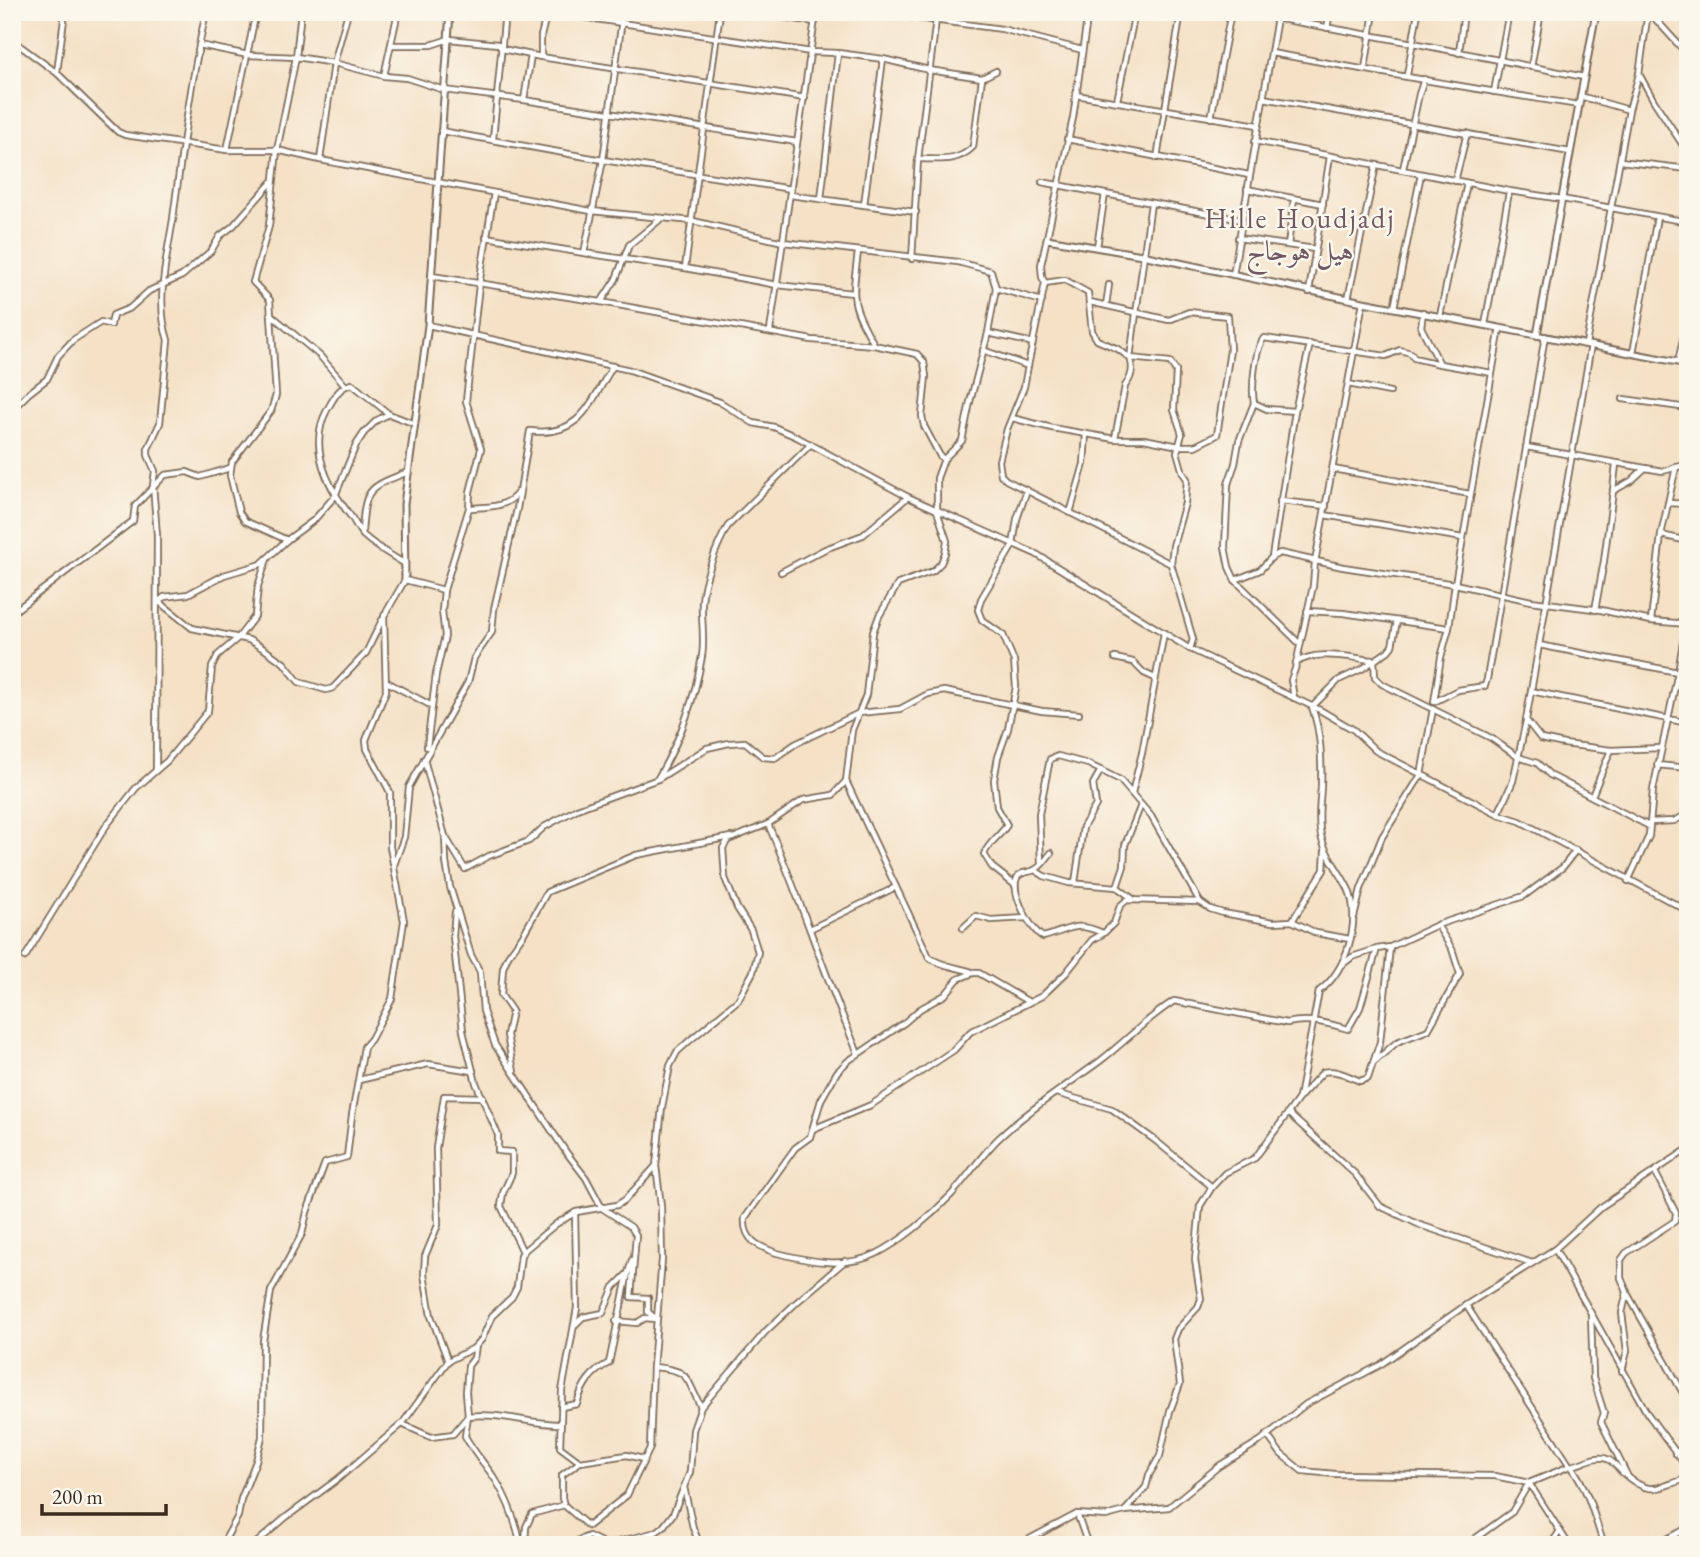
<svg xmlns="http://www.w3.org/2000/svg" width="1700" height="1557" font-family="'EB Garamond',Amiri,serif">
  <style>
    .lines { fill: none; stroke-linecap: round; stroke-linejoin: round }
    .minor-casing { stroke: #7c6a59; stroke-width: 8 }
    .tertiary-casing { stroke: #7c6a59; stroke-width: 9 }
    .minor { stroke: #fff; stroke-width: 4.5 }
    .tertiary { stroke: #fff; stroke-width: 5 }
    .labels { text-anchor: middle; stroke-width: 5; stroke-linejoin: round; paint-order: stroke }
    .neighbourhood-label { font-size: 28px; letter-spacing: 2px; fill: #6e5862; stroke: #fbf7ec }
  </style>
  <rect width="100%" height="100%" fill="#fbf7ec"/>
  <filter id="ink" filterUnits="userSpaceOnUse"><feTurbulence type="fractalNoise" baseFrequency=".0143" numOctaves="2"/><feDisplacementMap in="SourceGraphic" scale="14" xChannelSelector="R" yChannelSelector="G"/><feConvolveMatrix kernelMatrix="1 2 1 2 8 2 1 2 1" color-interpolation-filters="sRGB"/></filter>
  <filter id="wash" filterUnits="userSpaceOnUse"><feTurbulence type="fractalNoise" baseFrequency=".00686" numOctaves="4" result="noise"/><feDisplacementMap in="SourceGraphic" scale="28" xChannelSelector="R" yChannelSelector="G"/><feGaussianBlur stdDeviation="1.57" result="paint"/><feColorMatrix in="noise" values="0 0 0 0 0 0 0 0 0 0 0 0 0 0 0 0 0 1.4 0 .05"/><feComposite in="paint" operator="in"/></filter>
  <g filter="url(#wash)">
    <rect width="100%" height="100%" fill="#f4e1c6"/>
  </g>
  <g filter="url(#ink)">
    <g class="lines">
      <g class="minor-casing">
        <g id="minor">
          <path d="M550 12 811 52 838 53 883 59 929 70 982 78 996 71"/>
          <path d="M623 12 603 160 584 253 685 268"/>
          <path d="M720 12 685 268 777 285 853 293"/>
          <path d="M749 12 815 22"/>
          <path d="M871 12 1002 29 1082 50"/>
          <path d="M1088 12 1073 118 1041 265 1042 277 1045 283 1028 366 1024 387 1007 429 999 461 1001 475 1006 480 1171 564"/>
          <path d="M1242 12 1413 43 1584 77"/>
          <path d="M1649 12 1688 55"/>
          <path d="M1327 28 1330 12"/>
          <path d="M12 40 57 73 118 132 125 135 227 150H277L320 160 591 211 693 221 783 242 958 262 991 271 996 288 1042 301"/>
          <path d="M199 45 248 55 296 57 334 63 384 76 407 78 444 90 524 100 797 142"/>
          <path d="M392 45H431L449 39 498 44 502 49 541 57 805 98"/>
          <path d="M1271 53C1373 71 1476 90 1579 105"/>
          <path d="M1459 53 1464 12"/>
          <path d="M541 57V36L547 12"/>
          <path d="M1531 67 1541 12"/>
          <path d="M1365 69 1374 12"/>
          <path d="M57 72 65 12"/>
          <path d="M1639 74 1654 101 1688 153"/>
          <path d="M1407 75 1418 12"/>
          <path d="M384 76 398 12"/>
          <path d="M1494 92 1509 12"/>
          <path d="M1076 95 1258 125"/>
          <path d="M1580 96 1629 110"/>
          <path d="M1263 98 1570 152"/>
          <path d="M524 100 531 55"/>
          <path d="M1117 101 1135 12"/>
          <path d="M1211 118 1231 12"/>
          <path d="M441 131 603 160 791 189"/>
          <path d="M493 139 505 12"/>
          <path d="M1067 139 1249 175"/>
          <path d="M1255 141 1509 191 1562 199 1688 222"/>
          <path d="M227 150 256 12"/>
          <path d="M1157 158 1181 12"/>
          <path d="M918 159C939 159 957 163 973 147L982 78"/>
          <path d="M320 160 334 63 348 12"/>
          <path d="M1620 161 1688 169"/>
          <path d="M1403 169 1419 94 1424 79"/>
          <path d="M1455 181 1467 133"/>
          <path d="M1042 182 1242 220"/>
          <path d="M1247 189 1323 204"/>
          <path d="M790 195 916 212"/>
          <path d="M821 199 838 53"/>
          <path d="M864 205 883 59"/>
          <path d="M486 237 584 253"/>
          <path d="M1238 238 1315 249"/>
          <path d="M1288 245 1294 199"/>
          <path d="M1097 247 1105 194"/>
          <path d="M858 252C852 299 850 303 874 344"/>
          <path d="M912 259 918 159 937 12"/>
          <path d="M1233 275 1278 12"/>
          <path d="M432 276 601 302 812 340 874 345 917 354 924 362 926 376 922 416 924 426 940 456 944 459"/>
          <path d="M1045 283 1065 280 1088 293 1092 331 1097 340 1118 349 1130 358 1170 362 1176 371 1174 410 1182 434 1177 452 1183 473 1187 479 1185 503 1173 546 1171 564 1193 639 1190 649"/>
          <path d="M1309 292 1330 156"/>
          <path d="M1348 299 1376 165"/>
          <path d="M601 302 616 279 629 245 662 218"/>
          <path d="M1106 305 1109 285"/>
          <path d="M1394 308 1421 174"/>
          <path d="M1423 312 1421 327 1440 364 1492 373"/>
          <path d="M270 314 320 356 345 385"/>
          <path d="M1440 316 1467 183"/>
          <path d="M428 325 630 370 720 402 753 423 774 427 797 437 908 497 1036 554 1190 649 1320 710 1354 730 1376 751 1498 814 1520 821 1688 911"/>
          <path d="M1485 325 1509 192"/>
          <path d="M1500 328 1455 584 1449 628 1441 657 1434 702 1458 690 1485 686 1487 679 1545 336"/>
          <path d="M770 331 816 12"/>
          <path d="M988 333 1033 343"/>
          <path d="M1586 344 1629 110 1639 74 1648 12"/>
          <path d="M1591 345 1526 720 1541 739 1564 744 1611 750 1661 748"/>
          <path d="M983 350 1028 366"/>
          <path d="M1633 353 1657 217"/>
          <path d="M1678 362 1688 317"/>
          <path d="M1348 384 1390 392"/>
          <path d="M1623 399 1688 408"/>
          <path d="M1254 403 1239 441 1235 464 1228 484 1225 547 1229 567 1235 580 1300 644"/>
          <path d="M12 410 29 393 47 379 58 356 73 340 101 322 111 325 113 315 130 308 149 291 182 276 211 251 220 236 233 226 272 182"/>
          <path d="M1295 411 1267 409 1254 403C1251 388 1255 349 1264 338L1386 356 1400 350 1411 353 1414 358 1440 364"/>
          <path d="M389 414 352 384C338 387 334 398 327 410 308 446 327 485 349 514 355 521 358 531 364 536 376 547 391 555 405 564"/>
          <path d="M1012 418 1052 428 1115 439H1144L1179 446H1195L1217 435 1230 350 1228 316 1189 312 1169 320 1090 302"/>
          <path d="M1115 438 1125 386C1132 377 1134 368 1130 358L1151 203"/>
          <path d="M1526 447 1645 468"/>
          <path d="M1333 469 1470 494"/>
          <path d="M1613 490 1616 464"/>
          <path d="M1280 501 1326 506"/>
          <path d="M1668 503 1688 504"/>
          <path d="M469 508C487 507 508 508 518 492"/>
          <path d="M1070 513 1084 464 1086 434"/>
          <path d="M1324 515 1463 538"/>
          <path d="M362 533C365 488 367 488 408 472"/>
          <path d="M1661 535 1688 541"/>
          <path d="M287 540 245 521 239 512 230 475 232 462 271 411 276 395 270 300 253 282 269 226 277 150 296 57 301 12"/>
          <path d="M1272 557 1295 411 1310 344"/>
          <path d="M781 572 825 549 863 535 908 497"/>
          <path d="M1235 580 1260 570 1272 557 1280 553 1343 567 1455 584 1531 601 1601 610 1651 621 1688 624"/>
          <path d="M158 601 192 628 249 640 264 649 284 663 299 682 326 690 333 688 366 653 382 620"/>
          <path d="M158 602 164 597 188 594 224 575 261 564 287 540 314 520 335 496 356 445 364 433 377 420 389 414 415 424"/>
          <path d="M1595 610 1604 561 1613 491 1631 481 1645 468 1663 471 1688 464"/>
          <path d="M1307 611 1343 613 1449 628"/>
          <path d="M12 613 133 521 135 506 165 475 187 472 200 477 230 468"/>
          <path d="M1651 621 1661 535 1676 467"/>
          <path d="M1539 645 1688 674"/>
          <path d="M1115 658 1133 662 1144 673 1155 678"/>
          <path d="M1296 663C1316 649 1351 658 1374 660L1375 677 1382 684 1491 738 1518 757 1537 763 1550 775 1649 826"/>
          <path d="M387 682 432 706"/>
          <path d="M1531 691 1688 723"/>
          <path d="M1294 698 1291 680 1295 669 1313 586 1315 562 1363 302"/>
          <path d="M427 747 436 674 445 636 442 611 444 590 469 508 470 492 481 449 466 401 479 285 494 193"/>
          <path d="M424 759 445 836 465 869 489 856 529 841 544 827 577 809 658 779 707 748 729 743 745 742 763 757 775 758 795 744 859 713 900 709 928 694 944 691 1042 711 1079 714"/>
          <path d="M1657 765 1688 768"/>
          <path d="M156 770 157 535 153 485 155 471 148 455V449L160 423 168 340C155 302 167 257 173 219 182 149 191 80 206 12"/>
          <path d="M658 778C679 742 695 698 702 656 705 638 701 620 702 602 703 581 717 544 728 526L811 444"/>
          <path d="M846 781 929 957C940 966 958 967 972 972"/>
          <path d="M1132 793 1142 753 1164 633"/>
          <path d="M1592 796 1611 750"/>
          <path d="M1498 814 1513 781 1526 721"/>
          <path d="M1650 822 1674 821 1688 814"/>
          <path d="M768 824C801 899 825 978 858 1053"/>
          <path d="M445 836 446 862 450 887 471 955 480 972 483 1011 495 1045 566 1152 586 1178 602 1208 631 1227 636 1235 631 1297 648 1298V1312L656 1319 645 1318 637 1323 616 1321"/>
          <path d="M1051 853C1047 858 1042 866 1036 869 1030 874 1021 870 1017 878 1010 892 1031 931 1043 937 1071 930 1073 920 1103 933"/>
          <path d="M1041 863 1039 814 1050 759 1058 756 1088 764 1120 780 1151 816 1200 902"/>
          <path d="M394 865 404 837 409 787 468 682 474 658 492 632 494 609 517 509 530 431C580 438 590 403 613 366"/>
          <path d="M1035 870 1044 876 1069 883 1117 887 1133 899"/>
          <path d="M1628 881 1649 836 1653 790 1678 672 1688 613"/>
          <path d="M1075 883 1083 827 1096 805 1093 784 1101 770"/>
          <path d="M1015 885 992 867 984 854C989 842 1000 836 1007 825L997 807 994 780 998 757 1008 729 1016 687 1014 661 1003 635 982 620 978 610 981 599 1013 545 1017 519 1027 490"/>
          <path d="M1117 887 1124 866 1125 845 1141 805"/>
          <path d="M455 912 453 936 463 1031 476 1083 498 1135V1151L512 1152V1173L503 1193 501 1206 523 1252"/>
          <path d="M1354 917 1361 889 1382 837 1421 775 1433 709"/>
          <path d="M1292 921 1324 870 1325 851"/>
          <path d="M963 928 976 916 991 920 1027 918"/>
          <path d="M810 929 896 887"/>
          <path d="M25 957 106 826 136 788 167 761 208 711 212 667 218 655 238 638 255 616 258 586 267 559"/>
          <path d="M1343 964 1352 957 1377 949"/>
          <path d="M1029 1002 979 973H973L958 979 945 995 920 1009 904 1023 848 1061 837 1072 821 1100 810 1137 795 1148 745 1218C743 1240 759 1247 777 1253 808 1261 845 1269 876 1254 902 1241 931 1216 951 1195 968 1177 981 1155 999 1138 1030 1109 1066 1086 1100 1061 1125 1042 1147 1018 1174 1001L1287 1023C1309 1018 1327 1023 1348 1029L1360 1008 1377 949 1390 947 1437 925 1524 896 1563 867 1576 850"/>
          <path d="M1374 1062 1397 1042 1428 1030 1460 974 1452 949 1437 925"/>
          <path d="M514 1072 507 1035 512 1011 501 995 503 968 508 956 523 935 547 892 636 855 731 837"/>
          <path d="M359 1080 428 1064 473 1071"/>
          <path d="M1056 1093 1112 1109 1156 1141 1212 1187"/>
          <path d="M1299 1098 1323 1072C1336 1069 1348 1076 1360 1081L1368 1078 1380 1042 1390 947"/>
          <path d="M1289 1114 1355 1174 1380 1206 1420 1225 1532 1263"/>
          <path d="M813 1129 871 1105 954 1050 970 1032 1042 996 1066 973 1092 940 1104 933 1114 923 1120 906 1127 900 1200 902 1210 909 1223 913 1273 922 1292 921 1316 933 1350 939"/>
          <path d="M1555 1249 1647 1413 1688 1469"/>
          <path d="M1627 1293 1688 1402"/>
          <path d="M1466 1305 1570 1466 1529 1483 1569 1545"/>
          <path d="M1591 1315 1593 1378 1604 1413 1601 1422 1628 1477"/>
          <path d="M576 1324 583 1317 603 1313 614 1287 628 1273 632 1260"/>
          <path d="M476 1346 474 1358 468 1366 466 1392 468 1416 465 1436C474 1453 487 1466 497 1482 509 1502 516 1523 521 1545"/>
          <path d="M448 1361 431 1316 424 1274 425 1256 438 1225 436 1148 444 1096 483 1097"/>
          <path d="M1622 1371 1627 1351 1622 1313 1627 1292 1621 1278V1260L1626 1253 1675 1221 1676 1213 1655 1172"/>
          <path d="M561 1407 577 1404C582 1385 591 1372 609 1363L628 1273"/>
          <path d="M701 1407C685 1376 690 1370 653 1367L662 1259 661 1206 656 1166 662 1107 670 1066 677 1052 688 1042 738 1000 753 972 758 952 751 930 737 908 725 878 723 848 728 840 768 824 803 800 833 795 846 781 852 730 866 695 873 632 879 616 898 584 933 571 941 563 945 553 947 541 937 511V478L944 459 962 441 970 402 988 333 996 288"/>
          <path d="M402 1424 431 1437 453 1434 468 1416C497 1412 529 1424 560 1424"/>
          <path d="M1267 1435 1281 1454 1302 1471 1335 1474 1495 1476 1529 1483 1512 1512 1466 1545"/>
          <path d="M1675 1453 1688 1445"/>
          <path d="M580 1462 627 1455 643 1459"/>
          <path d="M1570 1466C1582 1465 1595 1454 1607 1459 1613 1461 1619 1469 1623 1473 1650 1497 1657 1488 1688 1478"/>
          <path d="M1571 1466C1589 1490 1594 1517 1604 1545"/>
          <path d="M684 1487 693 1528 700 1545"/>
          <path d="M564 1505 588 1526 627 1495 650 1448 653 1367"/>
          <path d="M1125 1511 1146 1487 1149 1475 1160 1456 1170 1411 1180 1384 1174 1339 1178 1329 1198 1307 1201 1299 1195 1260 1200 1206 1212 1187 1225 1173 1255 1158 1299 1098 1319 991C1347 972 1362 919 1348 888 1338 868 1323 853 1320 830 1318 816 1320 801 1321 787 1322 759 1321 733 1312 707L1339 680 1362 669 1388 651 1392 646 1397 621"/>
          <path d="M1077 1514 1088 1545"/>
          <path d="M1661 1542 1688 1528"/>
          <path d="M222 1545 238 1516 241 1499 256 1461 262 1437 263 1341 271 1291 302 1234 307 1212 325 1163 347 1157 352 1115 364 1047 371 1039 392 999 404 921 390 847V792L367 749 366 740 386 691 384 616 405 580 444 590"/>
          <path d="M254 1545 285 1518 338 1479 402 1424 448 1361 474 1348 482 1339 492 1316 512 1297 517 1287 521 1255 526 1249 556 1224 576 1212 617 1205 625 1200 655 1167"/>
          <path d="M525 1545 526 1527 532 1514 564 1505 562 1498V1475L580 1462 560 1447 562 1391 577 1308 575 1213"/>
          <path d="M568 1545 589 1536 607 1545 656 1532 663 1527 673 1514 690 1472 693 1430 701 1407 766 1331 798 1301 845 1261"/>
          <path d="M1018 1545 1077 1514 1106 1516 1125 1511 1169 1507 1219 1466 1260 1441 1306 1404 1380 1365 1466 1305 1555 1249 1601 1207 1688 1149"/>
          <path d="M1542 1545 1553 1541 1560 1531"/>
        </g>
      </g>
      <g class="tertiary-casing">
        <g id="tertiary">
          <path d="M1047 239 1142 255 1363 302 1688 364"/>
          <path d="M1537 335 1596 12"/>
          <path d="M405 580 404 504 428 325 450 12"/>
        </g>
      </g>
      <use href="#minor" class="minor"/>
      <use href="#tertiary" class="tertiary"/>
    </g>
  </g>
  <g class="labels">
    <g class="neighbourhood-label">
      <text x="1300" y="228">Hille Houdjadj<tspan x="1300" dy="32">هيل هوجاج</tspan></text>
    </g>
  </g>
  <rect width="1700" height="1557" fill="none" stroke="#fbf7ec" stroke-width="42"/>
  <path d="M42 1504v10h124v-10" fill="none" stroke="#3b2a1e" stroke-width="3.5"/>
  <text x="52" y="1504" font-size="21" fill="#3b2a1e" stroke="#fbf7ec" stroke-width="5" paint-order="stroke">200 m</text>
</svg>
